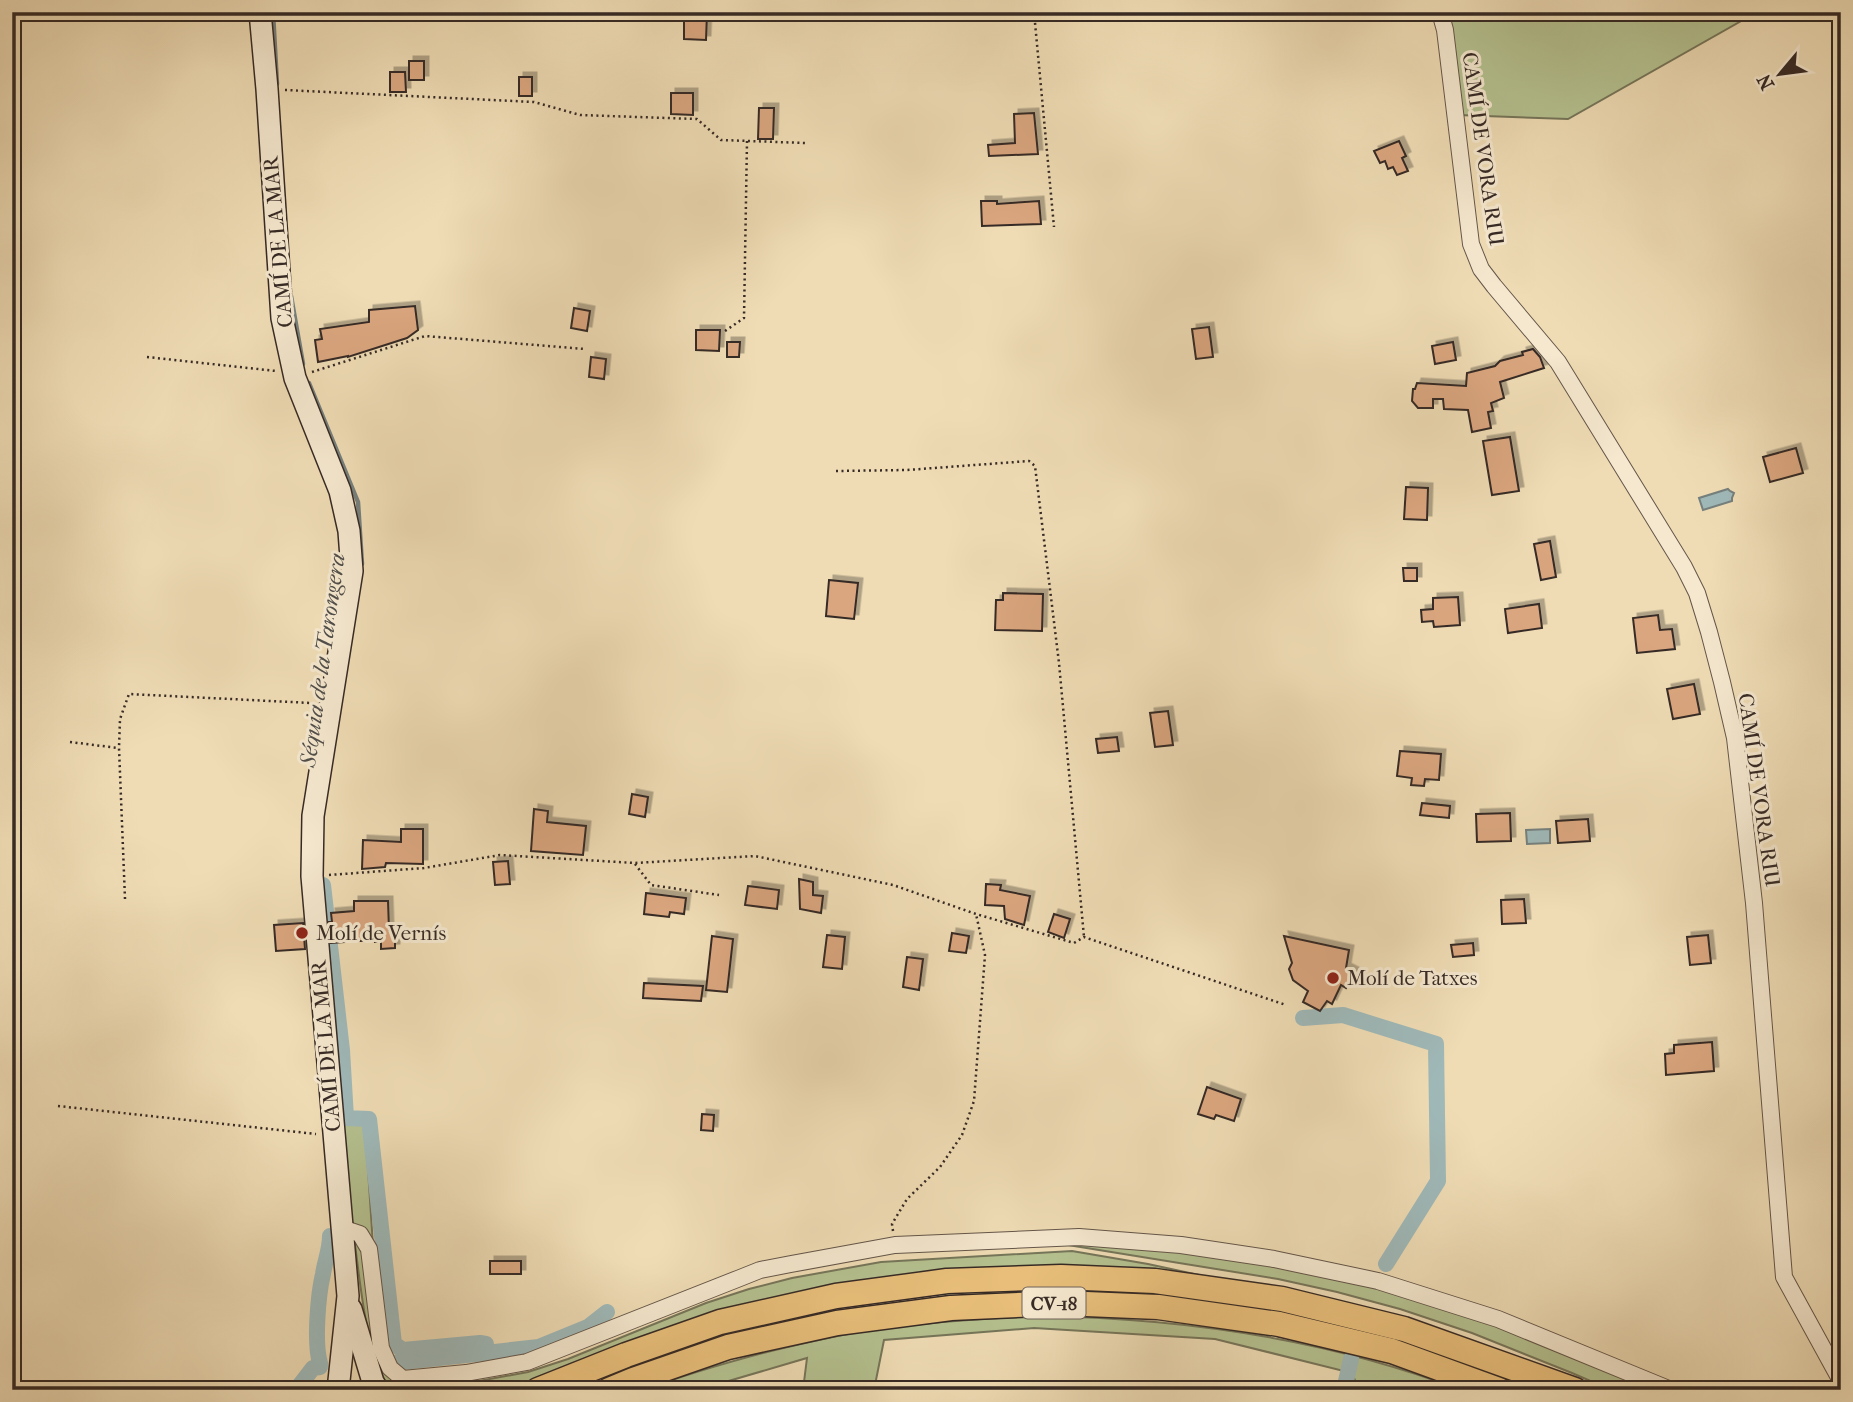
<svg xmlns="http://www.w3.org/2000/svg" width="1853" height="1402" font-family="'IM FELL French Canon',serif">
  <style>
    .green { fill: #b5c190; stroke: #76765a; stroke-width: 2 }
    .water { fill: #9fb9b9; stroke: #75807e; stroke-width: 2 }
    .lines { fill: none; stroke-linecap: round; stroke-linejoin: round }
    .stream { stroke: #75807e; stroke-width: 4.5 }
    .canal { stroke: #9fb9b9; stroke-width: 16 }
    .building { fill: #daa67f; stroke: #362a25; stroke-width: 2; filter: url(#shadow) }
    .street-casing { stroke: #645649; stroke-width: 18 }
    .secondary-casing { stroke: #362a25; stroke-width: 24 }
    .primary-casing { stroke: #362a25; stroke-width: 27 }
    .path { stroke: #362a25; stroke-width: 2.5; stroke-dasharray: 2 3.5; stroke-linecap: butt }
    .street { stroke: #f5e8cf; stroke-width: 16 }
    .secondary { stroke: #f5e8cf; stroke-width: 21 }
    .primary { stroke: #e8be7a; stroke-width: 24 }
    .poi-dot { fill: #8f2418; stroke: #f5e8cf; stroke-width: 2.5 }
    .labels { text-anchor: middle; stroke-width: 6; stroke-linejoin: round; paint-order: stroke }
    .shield { fill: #f5e8cf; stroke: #6f6358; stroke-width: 2 }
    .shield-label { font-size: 19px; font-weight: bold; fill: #362a25 }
    .street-label { font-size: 21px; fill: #362a25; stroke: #f5e8cf }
    .poi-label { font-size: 21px; fill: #362a25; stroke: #f5e8cf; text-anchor: start }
    .water-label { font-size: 23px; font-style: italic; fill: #504e4a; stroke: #f5e8cf }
  </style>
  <defs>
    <filter id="shadow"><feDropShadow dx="4.5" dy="-4.5" stdDeviation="0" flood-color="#0004"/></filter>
  </defs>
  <rect width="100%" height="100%" fill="#efdcb5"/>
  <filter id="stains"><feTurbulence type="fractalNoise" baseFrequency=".00286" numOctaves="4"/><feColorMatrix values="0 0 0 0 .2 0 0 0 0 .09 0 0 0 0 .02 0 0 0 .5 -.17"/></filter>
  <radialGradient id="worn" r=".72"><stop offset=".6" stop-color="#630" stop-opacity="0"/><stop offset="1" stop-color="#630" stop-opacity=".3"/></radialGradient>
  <g class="green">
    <path d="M1443 12H1757L1568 119 1458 115Z"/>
    <path d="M338 1123H365L373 1246 352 1225Z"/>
    <path d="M354 1237 364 1252 368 1284 399 1384 385 1381C365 1345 360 1280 354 1237Z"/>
    <path d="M1102 1242 1246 1260 1387 1290 1499 1326 1655 1390H1611L1572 1373 1472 1333 1400 1309 1337 1292 1278 1279 1068 1245Z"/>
    <path d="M1072 1251 1148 1264 1199 1275 1002 1267 573 1363 512 1390H408L452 1386 528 1372 568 1359 706 1303 749 1289 792 1278 881 1262Z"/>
    <path d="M1039 1316C1182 1318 1327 1339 1461 1390H1359L1352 1373 1215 1339 1034 1328 884 1340 874 1390H803L807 1358 698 1390H644C684 1375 725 1363 767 1352 804 1343 841 1334 878 1329 931 1322 985 1318 1039 1316Z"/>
  </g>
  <g class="water">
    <path d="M1728 489 1730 491 1734 493 1732 498V501L1703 510 1699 498Z"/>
    <path d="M1550 829V843L1527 844 1526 830Z"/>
  </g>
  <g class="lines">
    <g class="stream">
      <path d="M273 12 277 84"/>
      <path d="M291 296 303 364"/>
      <path d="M309 383 358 502 362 564"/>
    </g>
    <g class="canal">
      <path d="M323 885 342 1050 346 1118 369 1119 394 1344 403 1350 480 1343 486 1344"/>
      <path d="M1303 1018 1343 1015 1436 1044 1438 1181 1386 1264"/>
      <path d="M320 1363C314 1343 318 1295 323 1274 325 1261 330 1249 330 1236"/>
      <path d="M394 1363 539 1347 588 1327 607 1312"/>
      <path d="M296 1390 313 1368 320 1367"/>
      <path d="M1344 1390 1351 1359"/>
    </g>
  </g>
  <g class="building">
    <path d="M684 13H707L706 40 684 39Z"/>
    <rect x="409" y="61" width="15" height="19"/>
    <path d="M390 72H405L406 92H390Z"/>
    <rect x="519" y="77" width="13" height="19"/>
    <path d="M671 93H693V115L671 114Z"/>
    <path d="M759 108H774L773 139H758Z"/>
    <path d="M1034 113 1038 154 989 156 988 145 1015 143 1014 114Z"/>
    <path d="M1399 141 1406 156 1402 158 1408 171 1397 175 1393 167 1388 169 1385 161 1380 163 1374 151Z"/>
    <path d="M981 201H997V204L1039 201 1041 224 982 226Z"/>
    <path d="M415 306 418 330 407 338 348 357V356L318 362 315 340 322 339 320 329 369 322V310Z"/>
    <path d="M574 308 590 311 587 331 571 328Z"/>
    <path d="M1209 327 1213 357 1196 359 1192 329Z"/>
    <path d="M696 330H720L719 351 696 350Z"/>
    <path d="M727 342H740L739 357H727Z"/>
    <path d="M1453 342 1456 360 1435 364 1432 346Z"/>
    <path d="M1533 349 1540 357 1544 368 1500 382 1504 398 1491 403 1493 411 1488 412 1491 428 1472 432 1468 410 1444 409 1443 399H1433V408H1418L1412 401 1413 389H1415L1417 383 1466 386 1467 373 1495 366 1500 361 1523 355 1522 352Z"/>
    <path d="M591 357 606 359 604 379 589 377Z"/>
    <path d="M1510 437 1519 491 1492 495 1483 441Z"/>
    <path d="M1796 448 1803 473 1770 482 1763 457Z"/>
    <path d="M1406 487 1428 488 1427 520 1404 519Z"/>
    <path d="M1550 541 1556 577 1541 580 1534 544Z"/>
    <path d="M1403 568H1417V581H1404Z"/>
    <path d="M829 580 858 583 854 619 826 616Z"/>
    <path d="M1003 593 1043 594 1042 631 995 630 996 600H1003Z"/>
    <path d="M1458 597 1460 625 1434 627 1433 621 1422 622 1421 610 1433 609V598Z"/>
    <path d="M1539 604 1542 628 1508 633 1505 609Z"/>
    <path d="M1658 615 1660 630 1672 629 1675 649 1637 653 1633 618Z"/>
    <path d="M1694 684 1700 714 1673 719 1667 689Z"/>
    <path d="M1168 711 1173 745 1155 747 1150 713Z"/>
    <path d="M1117 737 1119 751 1098 753 1096 739Z"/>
    <path d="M1400 751 1441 754 1439 780 1425 779 1424 786 1411 785 1412 778 1397 776Z"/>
    <path d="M632 794 648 797 645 817 629 814Z"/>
    <path d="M1422 803 1450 806 1449 818 1420 815Z"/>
    <path d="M534 809 548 811 547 822 586 826 583 855 531 851Z"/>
    <path d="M1510 813 1511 841 1477 842 1476 814Z"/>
    <path d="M1588 819 1590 841 1558 843 1556 821Z"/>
    <path d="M401 829H423V864L386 863 385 867 362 869 363 840 401 842Z"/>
    <path d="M508 861 510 884 495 885 493 862Z"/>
    <path d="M799 879 813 882V895L823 896 821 913 800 909Z"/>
    <path d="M986 884 1001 885 1000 890 1030 896 1024 925 1005 919 1004 906 985 905Z"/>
    <path d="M748 886 779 890 777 909 745 905Z"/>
    <path d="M646 893 686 898 684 914 670 912 669 917 644 914Z"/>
    <path d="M1524 899 1526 923 1502 924 1501 900Z"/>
    <path d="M354 901H388L389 930H395V948L381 949V942H375V940L331 943 329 922H332L331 913 354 911Z"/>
    <path d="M1054 914 1070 919 1064 938 1048 932Z"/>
    <path d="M303 923 305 949 276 951 274 925Z"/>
    <path d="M952 933 969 936 966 953 949 951Z"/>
    <path d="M827 935 845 937 842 969 823 967Z"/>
    <path d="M1708 935 1711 963 1690 965 1687 937Z"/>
    <path d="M712 936 733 939 727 992 706 990Z"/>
    <path d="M1284 936 1349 950 1346 968 1354 972 1346 988 1341 985 1332 1004 1327 1001 1320 1011 1303 1002 1308 991 1293 980 1289 969 1292 963Z"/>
    <path d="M1473 943 1474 955 1453 957 1451 945Z"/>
    <path d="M907 957 923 959 919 990 903 987Z"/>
    <path d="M644 983 703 986 701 1001 643 998Z"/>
    <path d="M1712 1042 1714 1071 1666 1075 1665 1054 1674 1053V1045Z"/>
    <path d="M1207 1087 1241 1099 1234 1121 1216 1115 1214 1119 1198 1114Z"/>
    <path d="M702 1114 714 1115 713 1131 701 1130Z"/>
    <rect x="490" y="1261" width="31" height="13"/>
  </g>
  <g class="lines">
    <g class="street-casing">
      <g id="street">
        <path d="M1440 12 1445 30 1471 244 1481 269 1494 286 1558 362 1684 567 1697 593 1709 632 1722 682 1735 738 1754 903 1784 1277 1841 1381"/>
        <path d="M342 1228 360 1234 369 1249 381 1348 390 1368 403 1379 466 1373 527 1362 740 1278 760 1270 791 1264 895 1245 1079 1237 1181 1245 1274 1259 1378 1281 1498 1319 1671 1390"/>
      </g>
    </g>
    <g class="secondary-casing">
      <g id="secondary">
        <path d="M260 12 267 89 282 318 295 378 340 491 349 531 352 571 313 816 312 876 348 1296 338 1390"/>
        <path d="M351 1309 373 1382 378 1390"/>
      </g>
    </g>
    <g class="primary-casing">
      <g id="primary">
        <path d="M538 1390 626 1355 720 1322 836 1296 947 1281 1061 1277 1155 1281 1282 1299 1404 1329 1575 1390"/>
        <path d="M609 1390 633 1380 728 1347 837 1323 951 1308 1062 1303 1158 1307 1279 1324 1392 1351 1499 1390"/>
      </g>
    </g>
    <g class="path">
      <path d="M1034 12 1054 227"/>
      <path d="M285 90 534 102 580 115 697 119 721 140 805 143"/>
      <path d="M725 331 744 318 747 141"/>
      <path d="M147 357 276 371"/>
      <path d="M312 372 425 336 585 349"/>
      <path d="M836 471 907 470 1029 461 1035 466 1059 663 1084 937"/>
      <path d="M70 742 118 748"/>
      <path d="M635 864 651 885 719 895"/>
      <path d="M329 875 424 868 500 855 635 863 755 856 893 885 976 914 1074 943 1084 937 1286 1005"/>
      <path d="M125 899 119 748 120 719 129 694 311 703"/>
      <path d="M58 1106 316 1134"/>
      <path d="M893 1231 892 1224 907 1199 940 1167 962 1135 974 1101 985 955 976 914"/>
      <path d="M1594 1385 1603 1390"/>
    </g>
    <use href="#street" class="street"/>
    <use href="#secondary" class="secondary"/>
    <use href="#primary" class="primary"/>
  </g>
  <g class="poi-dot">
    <circle cx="302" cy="933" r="7"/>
    <circle cx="1333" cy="978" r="7"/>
  </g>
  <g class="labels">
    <rect class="shield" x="1022.5" y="1287.5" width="63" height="31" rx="5"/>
    <g class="shield-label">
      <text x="1054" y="1310">CV-18</text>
    </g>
    <g class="street-label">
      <text transform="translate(1483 149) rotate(82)" y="7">CAMÍ DE VORA RIU</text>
      <text transform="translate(278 242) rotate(-95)" y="7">CAMÍ DE LA MAR</text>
      <text transform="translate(1759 790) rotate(82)" y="7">CAMÍ DE VORA RIU</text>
      <text transform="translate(326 1046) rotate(-95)" y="7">CAMÍ DE LA MAR</text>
    </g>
    <g class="poi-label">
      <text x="316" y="940">Molí de Vernís</text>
      <text x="1347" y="985">Molí de Tatxes</text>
    </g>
    <g class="water-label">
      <text transform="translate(322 660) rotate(-82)" y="8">Séquia de la Tarongera</text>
    </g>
  </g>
  <rect width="1853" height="1402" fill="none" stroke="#efdcb5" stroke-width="42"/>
  <rect x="14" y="14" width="1825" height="1374" fill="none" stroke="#362a25" stroke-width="3.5"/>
  <rect x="21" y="21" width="1811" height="1360" fill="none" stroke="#362a25" stroke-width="2"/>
  <g transform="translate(1780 74) rotate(241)" stroke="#f5e8cf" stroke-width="5" paint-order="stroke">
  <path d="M0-5L12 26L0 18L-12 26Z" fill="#362a25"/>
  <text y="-10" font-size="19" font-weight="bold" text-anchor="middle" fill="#362a25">N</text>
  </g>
  <rect width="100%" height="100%" filter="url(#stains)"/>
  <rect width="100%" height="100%" fill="url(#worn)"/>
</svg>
